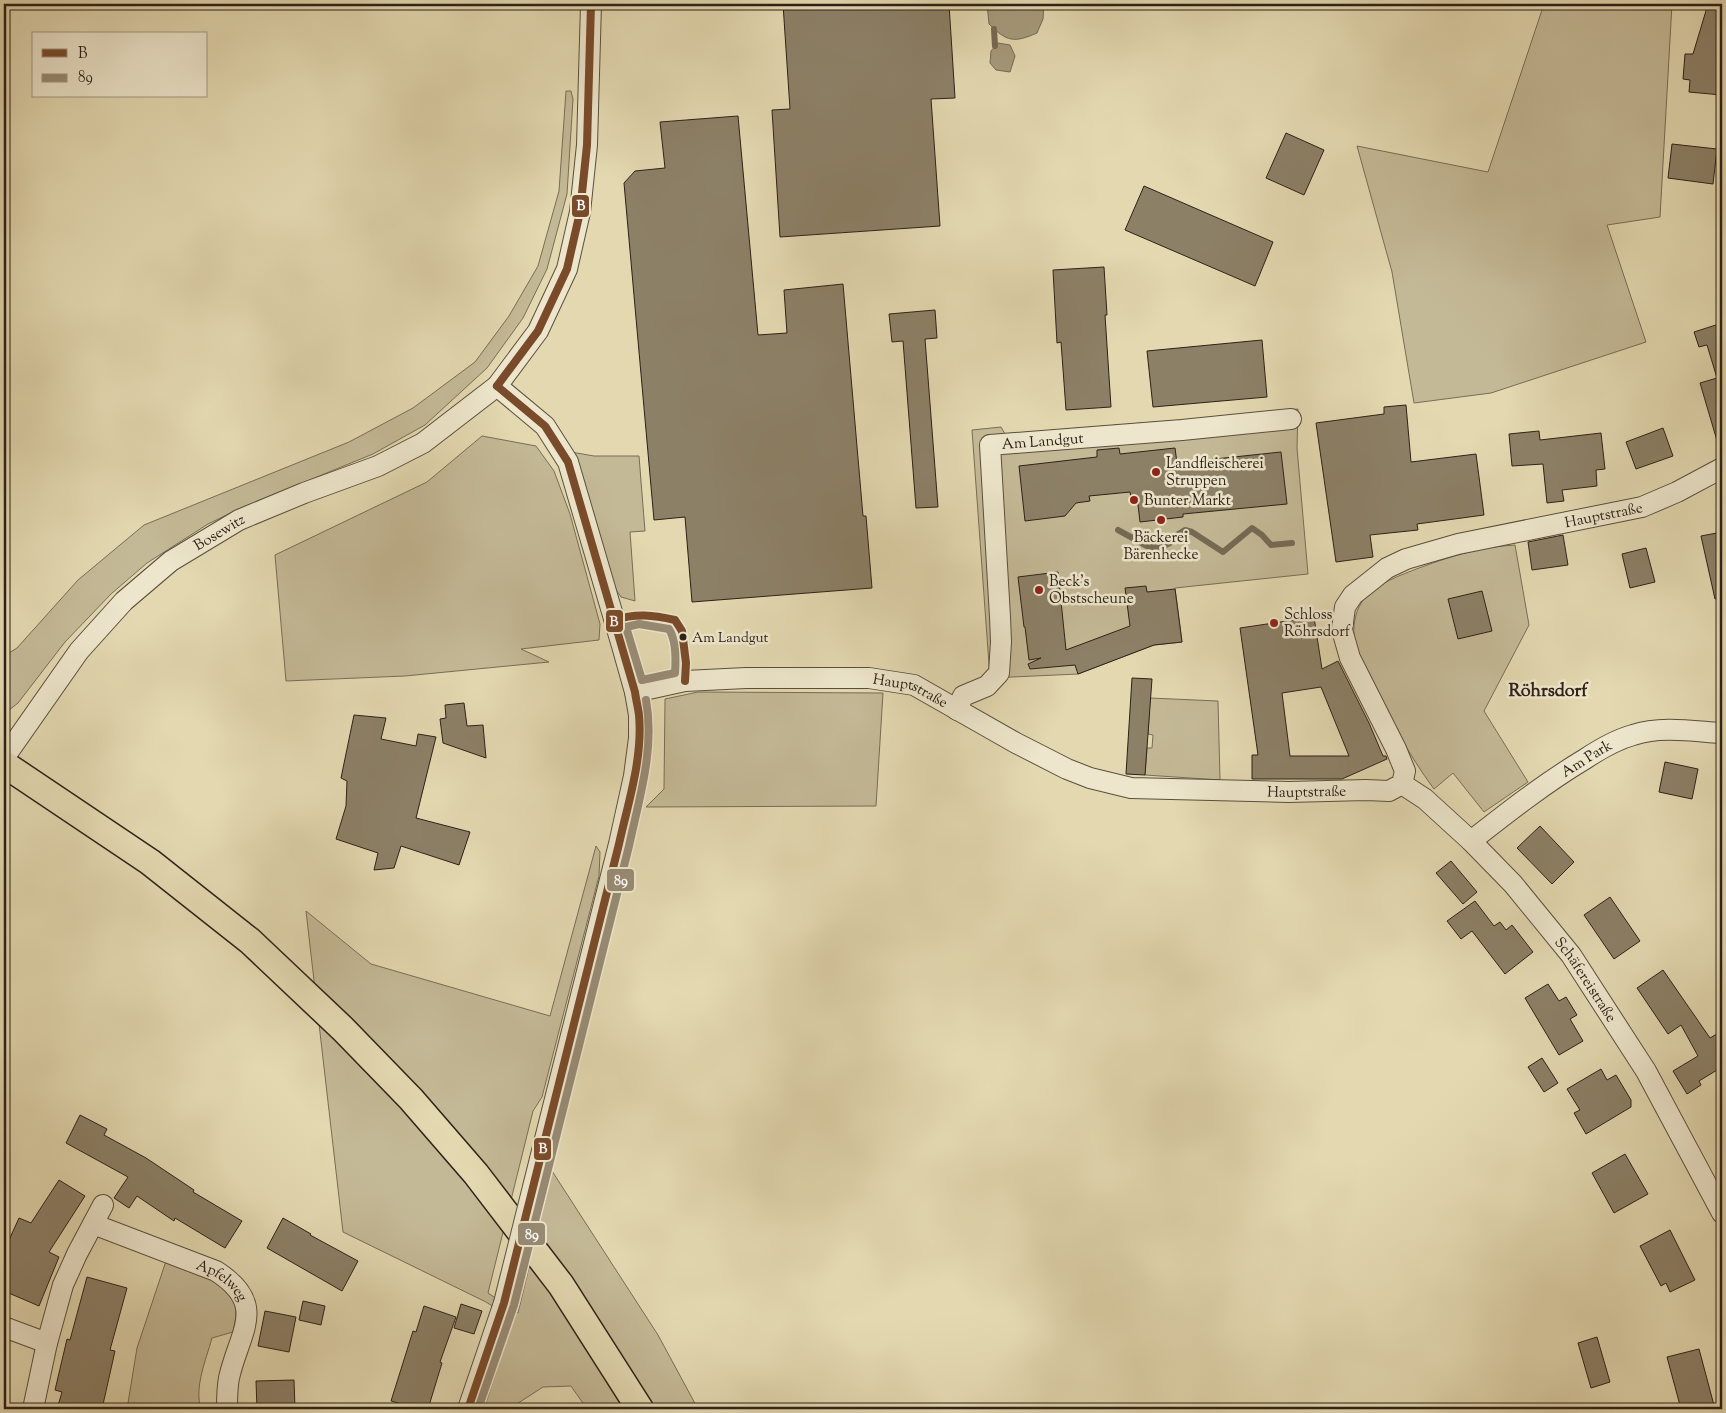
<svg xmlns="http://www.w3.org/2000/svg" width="1726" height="1413" font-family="'Sorts Mill Goudy',serif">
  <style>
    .green { fill: #c4b996; stroke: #786d56 }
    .water { fill: #a59a7c; stroke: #756a54 }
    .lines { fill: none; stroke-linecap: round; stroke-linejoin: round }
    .stream { stroke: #756a54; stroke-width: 6 }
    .building { fill: #8c8067; stroke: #2d2117; fill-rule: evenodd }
    .minor-casing { stroke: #5a4f3d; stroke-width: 22 }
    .major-casing { stroke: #2d2117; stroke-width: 29 }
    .minor { stroke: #ede6cc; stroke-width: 20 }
    .major { stroke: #e3d8b0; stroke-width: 26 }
    .minor-bridge-casing { stroke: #5a4f3d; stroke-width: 22; stroke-linecap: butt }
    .minor-bridge { stroke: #ede6cc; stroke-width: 20 }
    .bus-1-casing { stroke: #ede6cc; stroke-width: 11 }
    .bus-2-casing { stroke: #ede6cc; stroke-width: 11 }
    .bus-1 { stroke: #7a4b2a; stroke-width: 8 }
    .bus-2 { stroke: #988b75; stroke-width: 8 }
    .poi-dot { fill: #8f2418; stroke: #ede6cc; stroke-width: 2 }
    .bus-dot { fill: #2d2117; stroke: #ede6cc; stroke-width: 2 }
    .labels { text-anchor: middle; stroke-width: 5; stroke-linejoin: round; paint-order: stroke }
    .bus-label { font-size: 14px; fill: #2d2117; stroke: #ede6cc; text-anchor: start }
    .street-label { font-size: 15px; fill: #2d2117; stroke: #ede6cc }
    .poi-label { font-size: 15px; fill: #2d2117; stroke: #ede6cc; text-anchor: start }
    .quarter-label { font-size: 18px; font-weight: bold; fill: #2d2117; stroke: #ede6cc }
    .line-badge { stroke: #ede6cc; stroke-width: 2 }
    .badge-label { font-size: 14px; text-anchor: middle; font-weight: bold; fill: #fff }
  </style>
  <rect width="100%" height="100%" fill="#e3d8b0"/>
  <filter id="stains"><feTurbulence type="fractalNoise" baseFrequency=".004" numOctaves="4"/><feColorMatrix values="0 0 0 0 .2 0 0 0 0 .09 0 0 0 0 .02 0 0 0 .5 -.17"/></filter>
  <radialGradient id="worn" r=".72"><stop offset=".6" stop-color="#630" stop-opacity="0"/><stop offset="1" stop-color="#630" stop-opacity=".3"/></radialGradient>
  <g class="green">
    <path d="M1544 4H1672L1660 217 1607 225 1646 342 1491 393 1414 403 1392 272 1357 146 1488 172Z"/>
    <path d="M566 91H571L573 99 567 194 547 269 523 318 487 368 425 425 373 454 241 508 208 524 147 563 111 594 65 642 18 703 4 714V656L17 648 78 580 144 525 349 442 413 408 475 362 509 316 538 266 559 191Z"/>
    <path d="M1298 409 1297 448 1308 574 1175 588 1182 642 1154 645 1078 674 990 678 972 430 1001 427 1005 434 1269 413Z"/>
    <path d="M482 436 536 446 554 471 570 514 600 624 599 640 521 649 549 662 405 676 286 681 275 555 427 482Z"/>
    <path d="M571 452 594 456H639L645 531 630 532 635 601 621 597 612 584Z"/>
    <path d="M1515 545 1529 625 1484 711 1528 782 1484 812 1453 773 1434 789C1408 754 1388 716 1370 677 1364 664 1355 650 1354 635 1353 623 1356 609 1364 599 1377 583 1401 575 1419 568 1451 556 1481 547 1515 545Z"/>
    <path d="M698 692 883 693 876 806 646 807 664 789 665 699Z"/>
    <path d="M1150 698 1218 701 1220 780 1145 775 1147 748H1152L1153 735 1148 734Z"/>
    <path d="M596 846 600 852 599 876 542 1097 533 1111 488 1293 518 1313 552 1171 658 1335 698 1409H587L571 1386 543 1387 509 1409H484L513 1319 486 1302 343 1232 306 911 371 964 550 1016Z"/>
    <path d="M166 1261C189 1270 236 1281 236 1312 236 1319 234 1326 233 1332L212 1338C206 1360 194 1387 201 1409H127L137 1348Z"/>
  </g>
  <g class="water">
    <path d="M987 4H1044L1043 19 1037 33C1014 43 1007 42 989 24Z"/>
    <path d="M998 43 1010 45 1015 56 1010 72 996 70 990 63 991 51Z"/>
  </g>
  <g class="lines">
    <g class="stream">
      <path d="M994 29 995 46"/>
      <path d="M1118 530 1147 546 1159 548 1170 543 1175 536 1185 530 1192 532 1223 552 1252 528 1262 535 1271 545 1292 543"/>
    </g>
  </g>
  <g class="building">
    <path d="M783 4H949L955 98 931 99 940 226 780 237 772 110 790 109Z"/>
    <path d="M1708 4H1722V95L1689 92 1690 80 1683 79 1685 54H1693Z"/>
    <path d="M738 116 758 335 787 333 784 290 843 284 863 516H866L872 588 692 602 685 517 654 520 624 183 635 171 665 168 660 122Z"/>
    <path d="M1286 133 1324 150 1304 195 1266 178Z"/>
    <path d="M1672 144 1717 149 1713 184 1668 178Z"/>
    <path d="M1144 186 1273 242 1255 286 1125 230Z"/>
    <path d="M1104 267 1107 315H1105L1111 407 1066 410 1061 342 1057 343 1053 270Z"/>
    <path d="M935 310 937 338 925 339 938 507 916 508 903 341 892 342 889 314Z"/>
    <path d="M1722 323V443L1718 444 1700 383 1717 378 1707 345 1699 347 1694 332Z"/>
    <path d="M1262 340 1267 397 1153 407 1147 351Z"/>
    <path d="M1406 405 1411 462 1476 454 1484 515 1417 524 1418 530 1370 535 1373 557 1336 562 1316 423 1384 414V407Z"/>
    <path d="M1663 428 1673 456 1636 469 1626 442Z"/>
    <path d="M1539 431 1540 440 1601 433 1605 469 1596 470 1597 486 1562 490 1564 501 1547 503 1543 464 1512 466 1509 434Z"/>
    <path d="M1119 448 1120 454 1175 448 1177 463 1281 452 1287 504 1183 514V517L1140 522 1137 496 1131 497 1130 492 1089 496 1090 501 1076 503 1065 516 1025 521 1019 466 1097 457V450Z"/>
    <path d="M1722 532V598L1715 599 1701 536Z"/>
    <path d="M1563 535 1568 565 1532 570 1528 542Z"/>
    <path d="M1646 548 1655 582 1630 588 1622 554Z"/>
    <path d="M1058 572 1066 650 1130 626 1125 588 1146 586 1147 592 1175 589 1182 642 1154 645 1078 674 1075 665 1030 669 1028 664 1041 658 1029 660 1025 627H1024L1018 577Z"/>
    <path d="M1482 591 1492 631 1458 639 1448 599Z"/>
    <path d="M1314 617 1322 669 1338 661 1369 723 1383 756H1386L1387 759 1342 779H1252V755H1258L1240 628ZM1321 687 1349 756H1290L1282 693Z"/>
    <path d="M1132 678 1152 679 1145 775 1126 774Z"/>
    <path d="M464 703 467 726 483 725 486 758 443 743 440 719 446 718 445 705Z"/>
    <path d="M354 715 386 718 381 739 416 746 418 734 436 737 416 818 470 832 459 865 401 846 394 868 374 870 378 853 336 839 346 806 347 781 341 778Z"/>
    <path d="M1665 762 1698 769 1692 799 1659 792Z"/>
    <path d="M1540 826 1574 862 1552 884 1517 848Z"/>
    <path d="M1451 861 1477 892 1463 904 1436 873Z"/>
    <path d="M1610 897 1640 941 1614 959 1584 915Z"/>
    <path d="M1475 901 1494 926 1500 922 1506 930 1512 925 1533 952 1505 974 1472 931 1461 939 1447 921Z"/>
    <path d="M1663 970 1710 1038 1722 1031V1067L1699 1081 1701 1085 1687 1094 1673 1071 1698 1056 1681 1025 1668 1034 1637 988Z"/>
    <path d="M1548 984 1559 1001 1566 997 1577 1015 1570 1019 1583 1041 1559 1055 1525 998Z"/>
    <path d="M1542 1058 1558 1083 1544 1092 1528 1067Z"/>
    <path d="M1601 1069 1607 1080 1616 1075 1631 1100V1107L1586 1134 1574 1113 1580 1110 1567 1089Z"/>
    <path d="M80 1115 107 1129 104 1135 146 1158 194 1190 193 1192 242 1221 225 1248 175 1218 174 1221 137 1196 129 1208 114 1198 128 1177 66 1143Z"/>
    <path d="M1625 1154 1648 1194 1614 1213 1592 1173Z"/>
    <path d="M59 1180 85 1196 49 1252 59 1257 39 1306 4 1291V1251L19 1218 31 1223Z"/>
    <path d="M283 1218 311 1234 310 1235 358 1261 342 1291 267 1248Z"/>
    <path d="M1670 1230 1695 1280 1670 1292 1666 1283 1661 1286 1640 1246Z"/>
    <path d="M87 1277 127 1288 110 1350 115 1351 102 1409H57L62 1392 55 1390 67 1339 70 1340Z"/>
    <path d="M303 1301 325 1306 321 1325 299 1320Z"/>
    <path d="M461 1304 482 1311 474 1334 454 1328Z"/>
    <path d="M424 1306 456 1317 440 1362 442 1363 428 1409H419L391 1401 413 1331 416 1332Z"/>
    <path d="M265 1311 296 1317 289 1352 258 1346Z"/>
    <path d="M1597 1337 1610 1382 1591 1388 1578 1343Z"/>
    <path d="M1699 1349 1715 1409H1681L1667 1357Z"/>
    <path d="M294 1380 295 1409H257L256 1381Z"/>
  </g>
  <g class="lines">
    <g class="minor-casing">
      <g id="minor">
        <path d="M497 386 545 426 568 462 622 646 635 692 639 715V738L634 776 619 844 540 1159"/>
        <path id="s1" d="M635 692 685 681 746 678H869L914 685 1016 743 1067 769 1090 778 1131 788 1289 792 1366 790 1389 791 1402 784 1405 771 1396 749 1350 658 1342 630 1345 607 1353 595 1387 568 1406 559 1458 544 1642 507 1677 492 1722 468"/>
        <path id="s2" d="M957 710 963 696 987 686 999 673 1001 642 1000 617 990 445 1182 430 1291 419"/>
        <path id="s3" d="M4 758 79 651 124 601 171 561 239 520 304 493 378 466 423 443 497 386 538 331 567 269 580 212 587 145 591 4"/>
        <path id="s4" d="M1402 784 1425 799 1471 841 1513 884 1571 955 1646 1071 1722 1213"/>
        <path id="s5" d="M1471 841C1508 812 1545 783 1585 759 1600 749 1615 740 1633 735 1661 726 1691 731 1720 733L1722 732"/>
        <path id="s6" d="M93 1224 216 1271C269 1305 239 1332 229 1378 227 1388 227 1399 227 1409"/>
        <path d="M4 1327 47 1343"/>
        <path d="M33 1409 47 1343 63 1285 77 1254 103 1205"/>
        <path d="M468 1409 504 1303"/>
      </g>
    </g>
    <g class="major-casing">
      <path id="major" d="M4 764 150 862 250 941 343 1029 411 1099 476 1174 561 1285 640 1409"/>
    </g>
    <use href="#minor" class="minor"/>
    <use href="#major" class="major"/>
    <g class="minor-bridge-casing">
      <path id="minor-bridge" d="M504 1303 540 1159"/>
    </g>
    <use href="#minor-bridge" class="minor-bridge"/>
    <g class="bus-1-casing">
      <g id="bus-1">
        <path d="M497 386 538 331 567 269 580 212 587 145 591 4"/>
        <path d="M614 620C636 613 653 615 675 620L682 631 686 663 685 681"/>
        <path d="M468 1409 504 1303 619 844C628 803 643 758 639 715 638 707 636 700 635 692L568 462 545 426 497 386"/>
      </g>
    </g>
    <g class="bus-2-casing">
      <g id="bus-2">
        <path d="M639 624 669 629C676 640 676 659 675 673L642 680 626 627Z"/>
        <path d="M478 1409 514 1305 629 846C639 799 655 749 646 700"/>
      </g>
    </g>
    <use href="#bus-1" class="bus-1"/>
    <use href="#bus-2" class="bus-2"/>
  </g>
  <g class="poi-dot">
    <circle cx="1156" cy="472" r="5"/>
    <circle cx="1134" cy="500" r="5"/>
    <circle cx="1161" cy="520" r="5"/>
    <circle cx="1039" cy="590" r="5"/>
    <circle cx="1274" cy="623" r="5"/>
  </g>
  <circle class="bus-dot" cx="683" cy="637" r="4.5"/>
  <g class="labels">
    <g class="bus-label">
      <text x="692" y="642">Am Landgut</text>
    </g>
    <g class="street-label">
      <text dy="5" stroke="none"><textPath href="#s2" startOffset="340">Am Landgut</textPath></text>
      <text dy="5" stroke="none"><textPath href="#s1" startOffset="1268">Hauptstraße</textPath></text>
      <text dy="5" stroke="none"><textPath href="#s3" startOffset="316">Bosewitz</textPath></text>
      <text dy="5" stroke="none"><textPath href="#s1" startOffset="279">Hauptstraße</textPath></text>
      <text dy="5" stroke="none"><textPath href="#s5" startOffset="142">Am Park</textPath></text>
      <text dy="5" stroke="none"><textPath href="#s1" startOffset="698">Hauptstraße</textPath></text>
      <text dy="5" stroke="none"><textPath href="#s4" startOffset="270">Schäfereistraße</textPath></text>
      <text dy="5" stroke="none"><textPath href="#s6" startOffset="142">Apfelweg</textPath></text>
    </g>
    <g class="poi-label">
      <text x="1166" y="468">Landfleischerei<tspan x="1166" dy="17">Struppen</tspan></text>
      <text x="1144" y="505">Bunter Markt</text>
      <text x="1161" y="542" text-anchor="middle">Bäckerei<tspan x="1161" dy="17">Bärenhecke</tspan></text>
      <text x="1049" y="586">Beck's<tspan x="1049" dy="17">Obstscheune</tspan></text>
      <text x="1284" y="619">Schloss<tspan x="1284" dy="17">Röhrsdorf</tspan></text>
    </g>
    <g class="quarter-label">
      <text x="1548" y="696">Röhrsdorf</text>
    </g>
  </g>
  <g class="line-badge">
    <rect x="571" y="194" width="19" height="24" rx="5" fill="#7a4b2a"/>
    <rect x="605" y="609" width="19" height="24" rx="5" fill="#7a4b2a"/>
    <rect x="606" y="868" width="29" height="24" rx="5" fill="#988b75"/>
    <rect x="533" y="1137" width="19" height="24" rx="5" fill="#7a4b2a"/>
    <rect x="517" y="1222" width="29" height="24" rx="5" fill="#988b75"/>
  </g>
  <g class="badge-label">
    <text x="581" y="210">B</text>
    <text x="614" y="626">B</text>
    <text x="621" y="885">89</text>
    <text x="543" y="1153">B</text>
    <text x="532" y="1239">89</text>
  </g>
  <rect width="1726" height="1413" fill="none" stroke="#e3d8b0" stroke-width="20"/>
  <rect x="5" y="5" width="1716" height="1403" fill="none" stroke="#2d2117" stroke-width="2.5"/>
  <rect x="10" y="10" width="1706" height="1393" fill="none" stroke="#2d2117"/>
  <rect x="32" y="32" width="175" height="65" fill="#ede6cc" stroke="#a09784"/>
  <rect x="42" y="49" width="25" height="8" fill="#7a4b2a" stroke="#a09784"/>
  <text x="78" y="58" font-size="15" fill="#2d2117">B</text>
  <rect x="42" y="74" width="25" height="8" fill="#988b75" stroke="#a09784"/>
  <text x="78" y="82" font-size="15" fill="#2d2117">89</text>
  <rect width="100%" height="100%" filter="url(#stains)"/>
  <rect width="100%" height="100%" fill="url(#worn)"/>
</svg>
